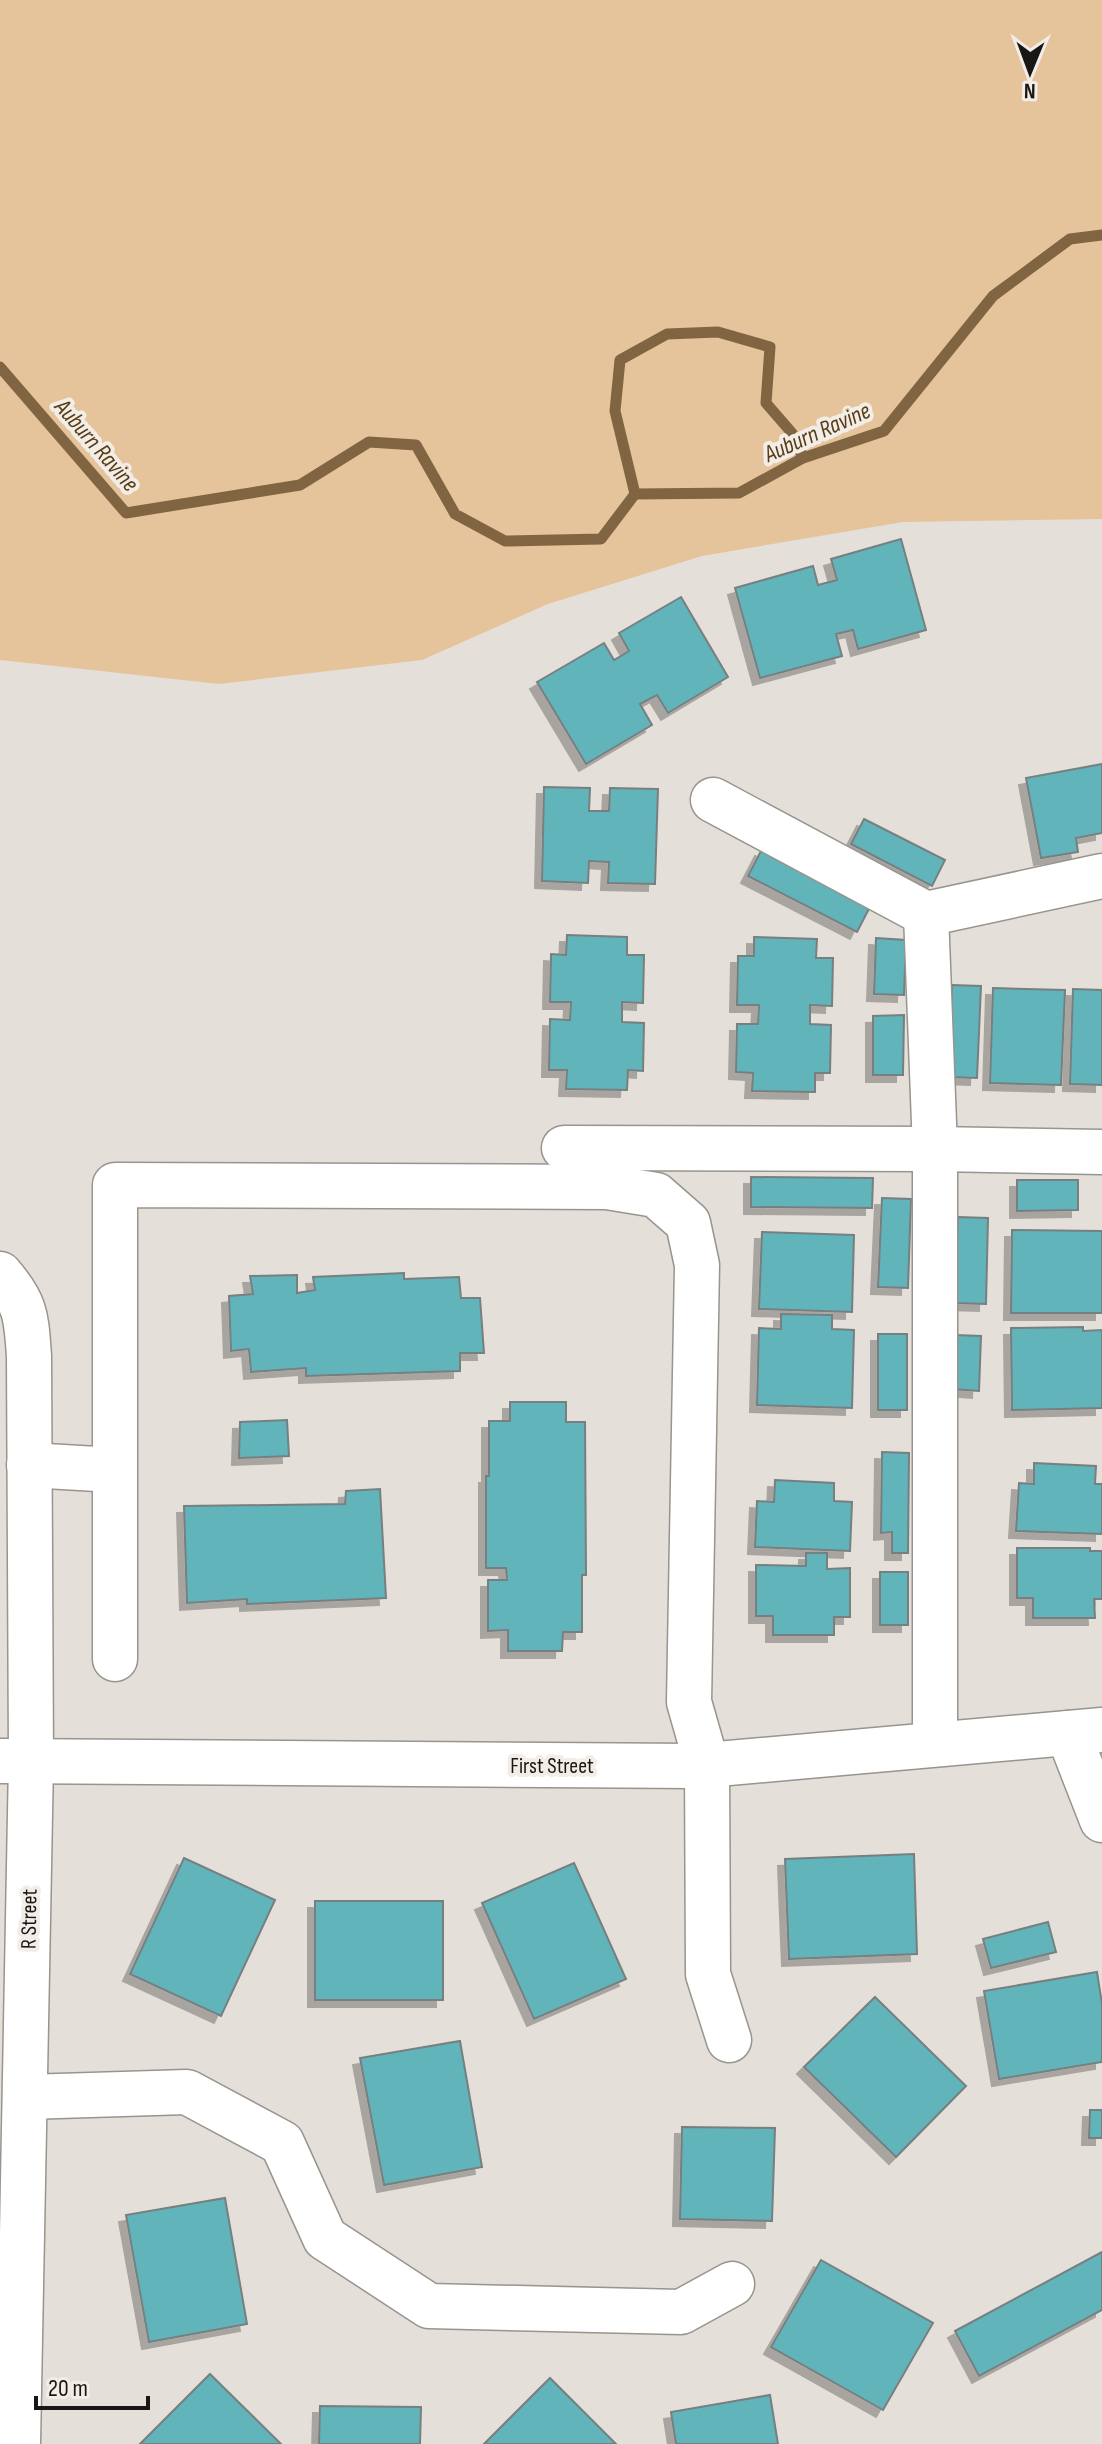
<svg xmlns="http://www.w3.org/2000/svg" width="1102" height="2444" font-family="'Sofia Sans Condensed',sans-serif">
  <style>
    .green { fill: #e6c49b }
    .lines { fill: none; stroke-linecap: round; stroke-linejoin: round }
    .stream { stroke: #816542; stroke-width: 11 }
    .building { fill: #61b4ba; stroke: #777f80; stroke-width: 2; filter: url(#shadow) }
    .minor-casing { stroke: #98948e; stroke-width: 47 }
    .minor { stroke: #fff; stroke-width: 44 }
    .labels { text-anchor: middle; stroke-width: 8; stroke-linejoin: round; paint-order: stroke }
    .street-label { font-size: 22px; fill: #191715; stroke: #f2ede7 }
    .water-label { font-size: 24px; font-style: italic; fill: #583c15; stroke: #f2ede7 }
  </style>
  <defs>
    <filter id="shadow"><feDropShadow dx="-7" dy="7" stdDeviation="0" flood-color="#0004"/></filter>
  </defs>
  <rect width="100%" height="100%" fill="#e5dfd9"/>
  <path class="green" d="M0 0H1102V519L903 522 702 556 548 604 422 660 219 684 0 660Z"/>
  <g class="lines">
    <g class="stream">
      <path d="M0 367 126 513 300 485 369 442 416 445 455 514 505 541 601 539 635 494 739 493 803 458 884 431 993 296 1070 239 1102 235"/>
      <path d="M635 494 615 411 620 360 667 334 718 332 770 347 766 403 792 433 803 458"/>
    </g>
  </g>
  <g class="building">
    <path d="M901 539 926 630 858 649 853 630 836 634 842 656 760 678 735 588 813 566 818 585 837 580 831 559Z"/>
    <path d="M681 597 728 677 668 713 657 695 640 704 652 725 586 764 537 682 604 643 614 660 629 651 619 633Z"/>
    <path d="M1102 764V833L1076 838 1078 852 1041 858 1026 778Z"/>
    <path d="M544 787 590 788 589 811H609L610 788 658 789 655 884 608 883 609 862 589 861 588 883 542 881Z"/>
    <path d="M864 819 945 860 932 886 851 844Z"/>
    <path d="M762 849 871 905 857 932 748 876Z"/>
    <path d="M567 935 627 937V955H644L643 1003 622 1002V1022L644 1023 643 1071 628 1070 627 1090 566 1089 567 1070H549L550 1019 570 1020 571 1002H550L551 954 566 955Z"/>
    <path d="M754 937 817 939 816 958H833L832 1006 810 1005V1024L831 1025 830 1073H815V1092L752 1091 753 1073 736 1072 737 1024H758L759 1005H737L738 956H754Z"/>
    <path d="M876 938 906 940 904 995 874 994Z"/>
    <path d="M952 985 981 986 977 1078 949 1077Z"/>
    <path d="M993 988 1065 990 1061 1085 990 1083Z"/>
    <path d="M1073 989 1102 990V1085L1070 1084Z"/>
    <path d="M904 1015 903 1075H873V1016Z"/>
    <path d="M751 1177 873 1178 872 1208 751 1207Z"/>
    <path d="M1017 1180H1078V1210L1017 1211Z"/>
    <path d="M882 1198 911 1199 908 1288 878 1287Z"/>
    <path d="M958 1217 988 1218 986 1304 955 1303Z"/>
    <path d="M1012 1230 1102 1231V1313H1011Z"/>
    <path d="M762 1232 854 1235 852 1312 759 1309Z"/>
    <path d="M404 1273V1279L459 1277 461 1298H480L484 1353H460V1371L306 1376V1368L251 1372 249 1349 231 1351 229 1296 253 1294 250 1276 297 1275V1293L315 1290 313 1277Z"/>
    <path d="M781 1314 832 1315V1329L854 1330 852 1408 757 1405 759 1328 781 1329Z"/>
    <path d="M1083 1327V1331L1102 1330V1408L1012 1410 1011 1328Z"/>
    <rect x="878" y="1334" width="29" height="76"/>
    <path d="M954 1335 981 1336 979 1391 953 1389Z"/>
    <path d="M510 1402H566V1422H585L586 1575H582V1632H563L562 1651H508V1630L488 1631V1580H507L506 1568H486V1476H489V1421H510Z"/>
    <path d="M287 1420 289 1456 239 1458 240 1422Z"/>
    <path d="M882 1452 909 1453 908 1553H892V1532L881 1533Z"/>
    <path d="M1034 1463 1096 1466 1095 1484H1102V1534L1016 1531 1019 1483 1034 1484Z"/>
    <path d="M775 1480 834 1483V1501L852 1502 850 1551 755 1547 757 1501 774 1502Z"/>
    <path d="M380 1489 386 1598 247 1604V1599L187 1603 184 1506 345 1504 346 1491Z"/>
    <path d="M1017 1548H1090V1551H1102V1599H1094L1095 1618H1033V1598H1017Z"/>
    <path d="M806 1553H827V1569L850 1568V1617H834V1635H773V1616H756V1565L806 1566Z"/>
    <rect x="880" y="1572" width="28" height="53"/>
    <path d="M914 1854 917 1954 789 1959 785 1859Z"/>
    <path d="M184 1858 275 1900 221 2016 130 1974Z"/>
    <path d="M574 1863 626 1979 534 2019 482 1903Z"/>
    <rect x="315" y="1901" width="128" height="99"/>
    <path d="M1048 1922 1056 1952 991 1968 983 1939Z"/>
    <path d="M1097 1972 1102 2004V2062L999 2079 984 1991Z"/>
    <path d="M875 1997 966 2086 896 2157 804 2067Z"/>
    <path d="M460 2041 482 2167 384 2185 360 2058Z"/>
    <path d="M1090 2110H1102V2138H1089Z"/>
    <path d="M682 2127 775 2128 772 2221 680 2219Z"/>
    <path d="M225 2198 247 2324 149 2342 126 2215Z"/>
    <path d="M1102 2252V2310L979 2376 955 2331Z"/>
    <path d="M821 2260 933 2323 883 2410 771 2347Z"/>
    <path d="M210 2374 281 2444H140Z"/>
    <path d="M550 2378 616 2444H484Z"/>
    <path d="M770 2395 778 2444H676L671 2412Z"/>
    <path d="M320 2406 421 2407 420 2444H319Z"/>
  </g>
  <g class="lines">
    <g class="minor-casing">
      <g id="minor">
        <path d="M713 800 926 914"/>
        <path d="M564 1148 935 1149 1102 1152"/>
        <path d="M0 1274C27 1305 26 1317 29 1356L31 1761 18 2444"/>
        <path d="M29 1465 114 1470"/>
        <path d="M115 1659V1185L607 1187 656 1195 688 1223 697 1265 689 1702 707 1765 708 1974 729 2040"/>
        <path d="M1068 1733 1102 1820"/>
        <path d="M935 1744V1149L926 914 1102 876"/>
        <path d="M2 1761 695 1766 1102 1730"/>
        <path d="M26 2097 187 2092 282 2143 325 2238 429 2306 681 2312 732 2284"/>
      </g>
    </g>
    <use href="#minor" class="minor"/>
  </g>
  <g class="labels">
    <g class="street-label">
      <text x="552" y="1773">First Street</text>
      <text transform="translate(28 1919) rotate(-89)" y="8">R Street</text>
    </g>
    <g class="water-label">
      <text transform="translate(817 432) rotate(-24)" y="8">Auburn Ravine</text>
      <text transform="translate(97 445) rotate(49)" y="8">Auburn Ravine</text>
    </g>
  </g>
  <g transform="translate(1030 72) rotate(181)" stroke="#f2ede7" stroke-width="6" paint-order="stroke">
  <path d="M0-6L14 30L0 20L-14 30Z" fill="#191715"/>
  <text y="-12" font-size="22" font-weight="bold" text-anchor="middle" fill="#191715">N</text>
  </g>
  <path d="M36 2396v12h112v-12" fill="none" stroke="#191715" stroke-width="4"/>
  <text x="48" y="2396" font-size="24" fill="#191715" stroke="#f2ede7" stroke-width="6" paint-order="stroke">20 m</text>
</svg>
